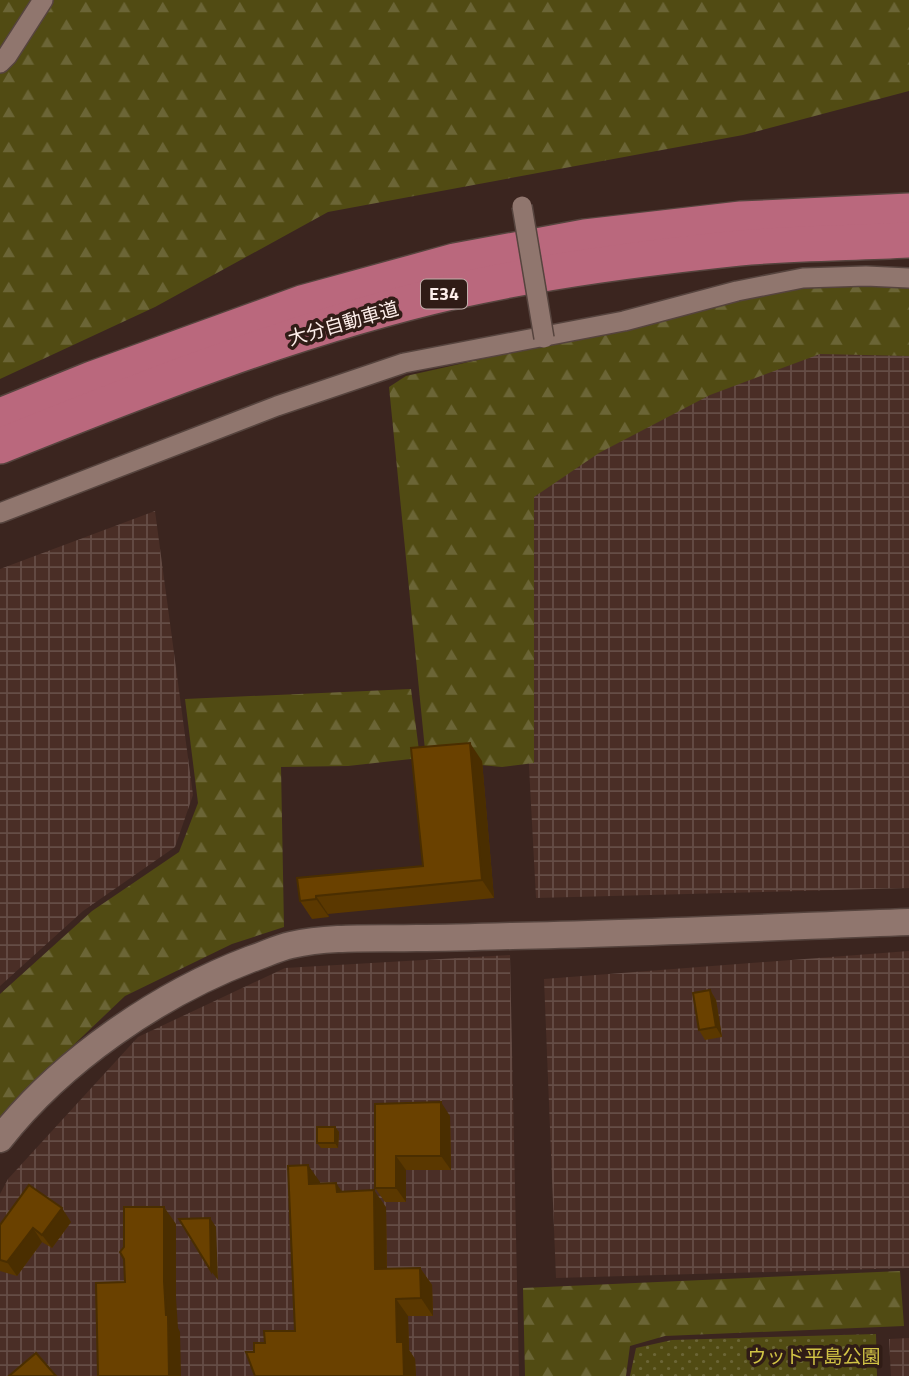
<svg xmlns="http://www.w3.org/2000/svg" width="909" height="1376" font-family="'Titillium Web','Noto Sans JP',sans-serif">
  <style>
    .industrial { fill: url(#industrial-grid) }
    .forest { fill: url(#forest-firs) }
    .park { fill: url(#park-dots) }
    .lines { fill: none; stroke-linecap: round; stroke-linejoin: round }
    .street-casing { stroke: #56443e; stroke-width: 22 }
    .secondary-casing { stroke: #56443e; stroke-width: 29 }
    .highway-casing { stroke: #56443e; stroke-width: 38 }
    .street { stroke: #90766e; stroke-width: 19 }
    .secondary { stroke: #90766e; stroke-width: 26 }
    .highway { stroke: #ba687d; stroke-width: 35 }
    .street-bridge-casing { stroke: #56443e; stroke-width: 22; stroke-linecap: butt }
    .street-bridge { stroke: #90766e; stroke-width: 19 }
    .wall { fill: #5b3800 }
    .shaded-wall { fill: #4a2e00 }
    .building { fill: #6a4100; stroke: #4a2e00; stroke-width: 2 }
    .labels { text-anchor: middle; stroke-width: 7; stroke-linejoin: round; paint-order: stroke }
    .shield { fill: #301c16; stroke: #c0afaa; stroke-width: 2 }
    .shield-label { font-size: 18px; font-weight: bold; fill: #fdeeea }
    .street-label { font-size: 19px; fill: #fdeeea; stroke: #301c16 }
    .park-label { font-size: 19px; fill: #d1c345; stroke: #301c16 }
  </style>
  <defs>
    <pattern id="industrial-grid" width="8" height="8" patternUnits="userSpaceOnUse" patternTransform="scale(1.75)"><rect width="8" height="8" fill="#4a2e26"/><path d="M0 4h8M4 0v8" fill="none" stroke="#654d46"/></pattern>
    <pattern id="forest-firs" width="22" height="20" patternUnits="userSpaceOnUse" patternTransform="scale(1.75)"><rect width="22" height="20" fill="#514b13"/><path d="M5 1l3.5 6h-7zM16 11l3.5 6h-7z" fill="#6b6536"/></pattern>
    <pattern id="park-dots" width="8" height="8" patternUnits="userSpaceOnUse" patternTransform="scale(1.75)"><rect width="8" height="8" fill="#514b13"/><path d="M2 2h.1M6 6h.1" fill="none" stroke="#6b6536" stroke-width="1.8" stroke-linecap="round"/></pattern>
  </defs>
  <rect width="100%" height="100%" fill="#3b251f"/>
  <g class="industrial">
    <path d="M909 332V888L536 898 513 466 636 377Z"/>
    <path d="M155 511 193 795 175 847 83 911 0 986V569Z"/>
    <path d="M909 951V1268L556 1278 544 979Z"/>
    <path d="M510 955 519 1376H0V1194L8 1179 138 1037 285 968Z"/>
    <path d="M909 1338V1376H891L889 1339Z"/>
  </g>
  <g class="forest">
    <path d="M0 0H909V91L743 135 328 212 155 307 0 379Z"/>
    <path d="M909 285V356L820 354 710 395 599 453 534 497V763L502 767 426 760 389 387 406 376 594 334 758 290Z"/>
    <path d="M411 689 420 758 348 766 281 767 284 927 232 944 125 996 20 1096 0 1120V994L92 911 179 852 198 803 185 699Z"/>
    <path d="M900 1271 904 1326 665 1336 630 1346 626 1376H525L523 1288Z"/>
  </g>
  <path class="park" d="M876 1334 877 1376H630L636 1348 672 1340Z"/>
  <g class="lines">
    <g class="street-casing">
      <g id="street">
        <path d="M0 63 7 56 43 0"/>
        <path d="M0 513 277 406 404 363 624 321 737 291 803 278 866 276 909 278"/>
      </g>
    </g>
    <g class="secondary-casing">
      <path id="secondary" d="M0 1139C61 1061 159 994 251 959 264 955 277 948 291 945 332 936 375 939 417 938 449 938 481 937 512 936 645 933 777 927 909 922"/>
    </g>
    <g class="highway-casing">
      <g id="highway">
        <path d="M0 416 92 379 302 303 455 261 585 237 741 219 909 211"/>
        <path d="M0 446C147 387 302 326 456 291 549 270 645 258 739 248 796 243 853 243 909 240"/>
      </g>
    </g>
    <use href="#street" class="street"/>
    <use href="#secondary" class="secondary"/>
    <use href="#highway" class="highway"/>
    <g class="street-bridge-casing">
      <path id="street-bridge" d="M522 206 544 338"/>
    </g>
    <use href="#street-bridge" class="street-bridge"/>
  </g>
  <g class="wall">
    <path d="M482 761 494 898 328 914 329 917 312 919 300 901 423 866Z"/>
    <path d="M710 990 716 1000 722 1037 705 1040 699 1030Z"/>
    <path d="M375 1104 450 1116 451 1170H406V1202H385L375 1188Z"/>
    <path d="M335 1127 339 1132 338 1148H321L317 1143Z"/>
    <path d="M320 1182V1183L386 1207 387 1268H420L432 1285 433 1316H408L409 1350 415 1359 416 1376H255L254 1352 265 1343 295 1331Z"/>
    <path d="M71 1222 52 1248 42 1242 17 1276 0 1271V1225Z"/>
  </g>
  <g class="shaded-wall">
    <path d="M470 743 482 761 494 898 482 880Z"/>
    <path d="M316 896 328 914 329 917 316 899Z"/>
    <path d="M710 990 716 1000 722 1037 716 1027Z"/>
    <path d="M441 1102 450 1116 451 1170 441 1156Z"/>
    <path d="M335 1127 339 1132 338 1148 335 1143Z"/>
    <path d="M396 1156 406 1170V1202L396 1188Z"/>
    <path d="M308 1165 320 1182 321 1201 309 1184Z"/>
    <path d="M336 1183 348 1200 337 1192Z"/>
    <path d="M374 1190 386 1207 387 1286 375 1269Z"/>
    <path d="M164 1207 176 1224V1298L178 1328 180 1332 181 1376H169L164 1281Z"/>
    <path d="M62 1208 71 1222 52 1248 42 1235Z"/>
    <path d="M210 1218 216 1227 218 1280 211 1271Z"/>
    <path d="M33 1228 42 1242 17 1276 7 1262Z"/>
    <path d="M420 1268 432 1285 433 1316 421 1298Z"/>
    <path d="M396 1299 408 1316 409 1350 415 1359 416 1376H404L397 1342Z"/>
  </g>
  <g class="building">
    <path d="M470 743 482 880 316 896V899L300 901 297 878 423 866 411 748Z"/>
    <path d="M710 990 716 1027 699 1030 693 993Z"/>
    <path d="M441 1102V1156H396V1188H375V1104Z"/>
    <rect x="317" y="1127" width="18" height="16"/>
    <path d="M308 1165 309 1184 336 1183 337 1192 374 1190 375 1269 420 1268 421 1298 396 1299 397 1342H403L404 1376H255L246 1352H254V1343H265L264 1331H295L288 1166Z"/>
    <path d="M29 1185 62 1208 42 1235 33 1228 7 1262 0 1260V1225Z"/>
    <path d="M124 1207H164V1281L166 1315H168L169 1376H98L96 1283 125 1282 124 1259 120 1252 124 1247Z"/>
    <path d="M210 1218 211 1271 179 1219Z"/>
    <path d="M36 1353 56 1376H9Z"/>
  </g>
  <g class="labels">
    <rect class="shield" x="421" y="279.5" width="46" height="29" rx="5"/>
    <g class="shield-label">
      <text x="444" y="300">E34</text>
    </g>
    <g class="street-label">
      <text transform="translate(343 323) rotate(-16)" y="7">大分自動車道</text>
    </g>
    <g class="park-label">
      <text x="814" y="1363">ウッド平島公園</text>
    </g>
  </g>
</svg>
